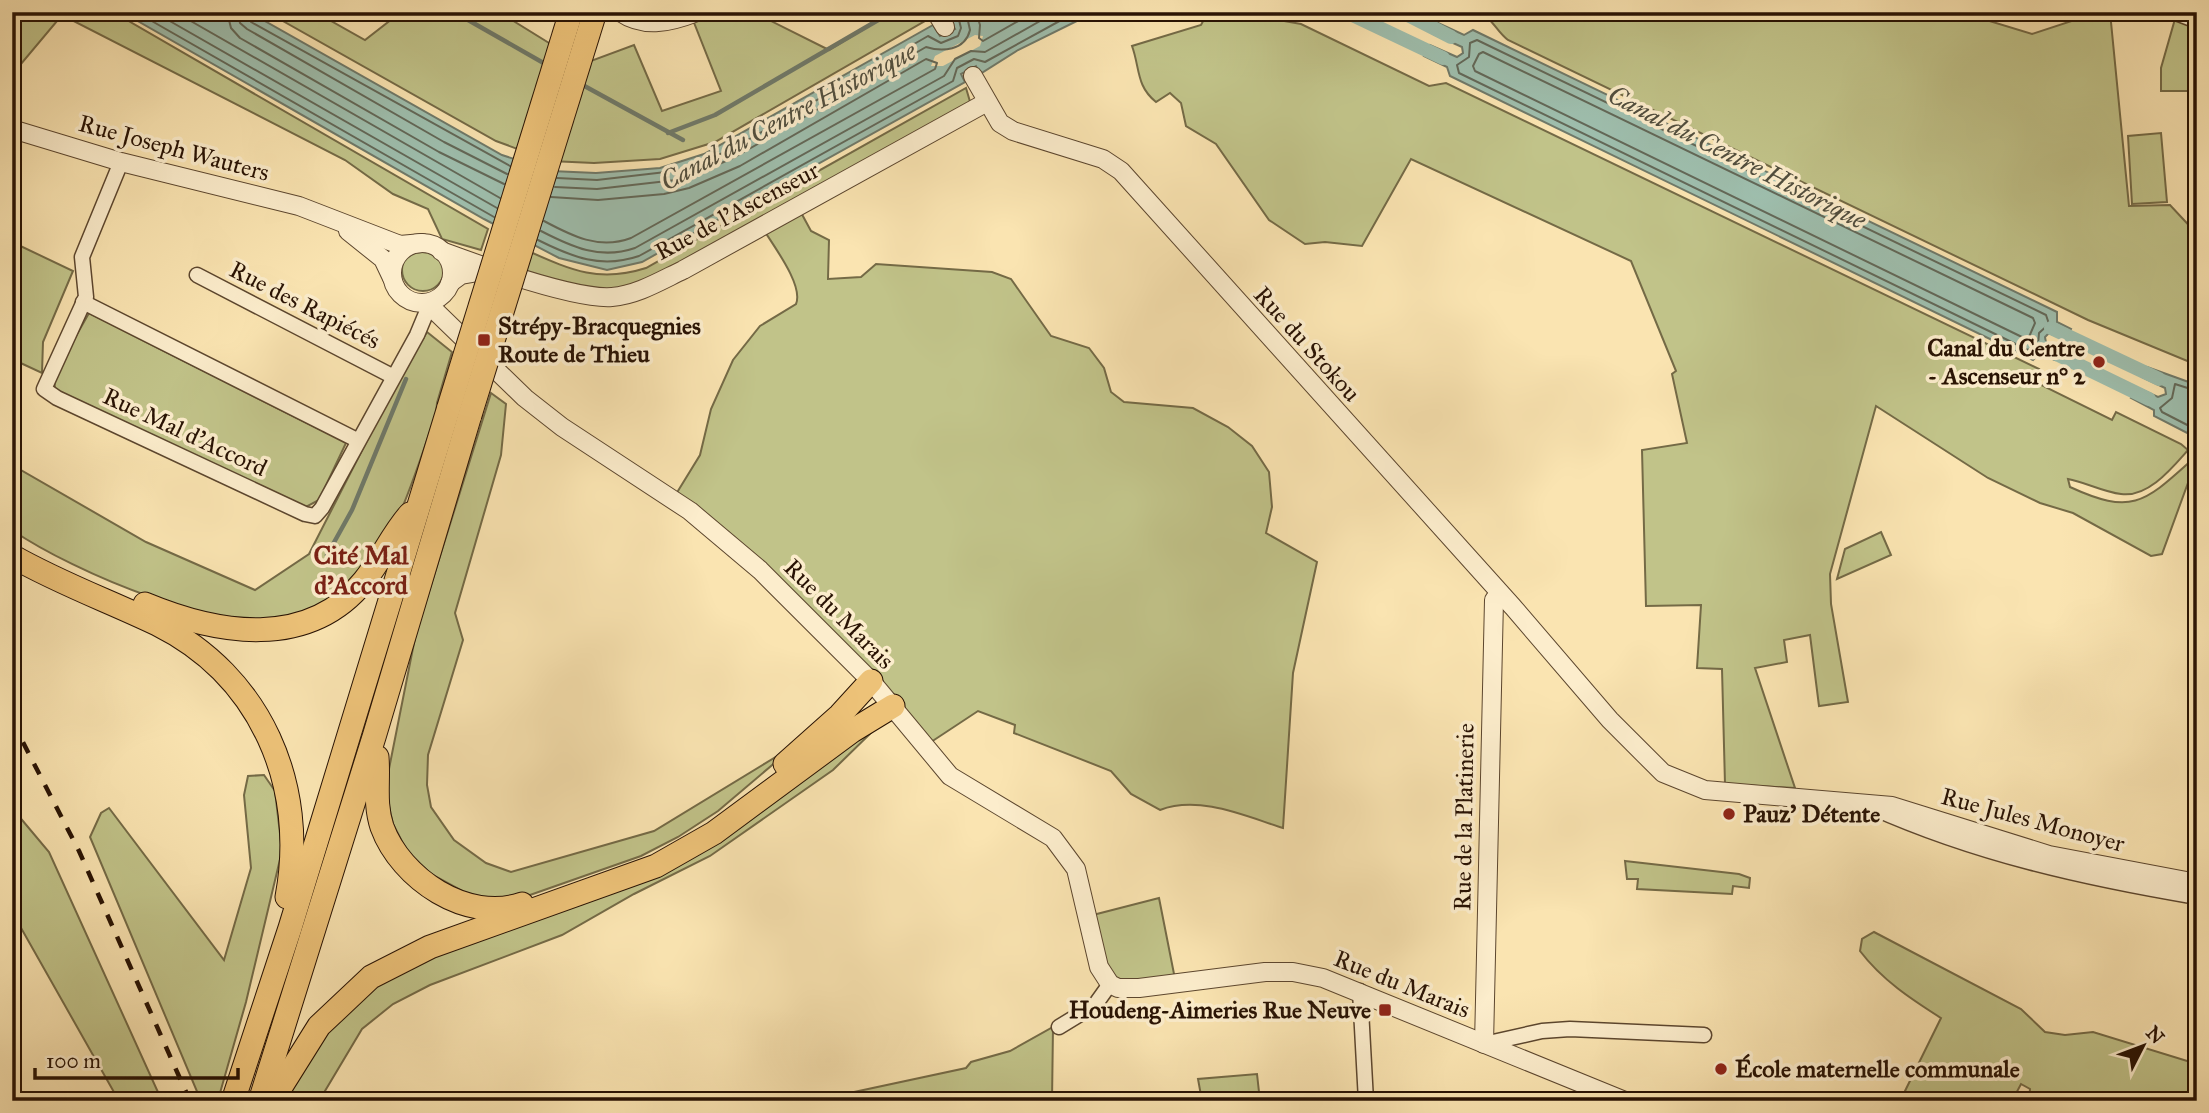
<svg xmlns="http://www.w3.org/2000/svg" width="2209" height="1113" font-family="'IM FELL Great Primer',serif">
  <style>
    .green { fill: #c1c389; stroke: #746a46; stroke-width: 2 }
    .water { fill: #9ebead; stroke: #6f7969; stroke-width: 2 }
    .pier { fill: #fae4b1 }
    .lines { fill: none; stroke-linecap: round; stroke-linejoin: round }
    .shore { stroke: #636858; stroke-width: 2 }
    .stream { stroke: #6f7969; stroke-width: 4.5 }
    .canal { stroke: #9ebead; stroke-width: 14 }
    .minor-casing { stroke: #5c462e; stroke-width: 17 }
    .tertiary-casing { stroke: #5c462e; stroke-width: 20 }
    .trunk-casing { stroke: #281203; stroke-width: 25 }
    .minor { stroke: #fcedcc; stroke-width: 14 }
    .tertiary { stroke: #fcedcc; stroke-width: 18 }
    .trunk { stroke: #edc278; stroke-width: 23 }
    .rail { stroke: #281203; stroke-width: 4.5; stroke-dasharray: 12 12; stroke-linecap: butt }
    .trunk-bridge-casing { stroke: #281203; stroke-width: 25; stroke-linecap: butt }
    .trunk-bridge { stroke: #edc278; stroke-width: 23 }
    .poi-dot { fill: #8f2418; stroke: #fcedcc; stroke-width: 2.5 }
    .labels { text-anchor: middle; stroke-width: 7; stroke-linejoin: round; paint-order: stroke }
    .street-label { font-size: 24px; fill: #281203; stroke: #fcedcc }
    .poi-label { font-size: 24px; font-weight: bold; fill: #281203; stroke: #fcedcc; text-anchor: start }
    .water-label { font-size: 26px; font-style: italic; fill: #514e3e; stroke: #fcedcc }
    .neighbourhood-label { font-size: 26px; font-weight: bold; fill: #7a1f14; stroke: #fcedcc }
  </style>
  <rect width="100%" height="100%" fill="#fae4b1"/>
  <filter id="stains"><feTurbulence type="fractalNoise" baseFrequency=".00286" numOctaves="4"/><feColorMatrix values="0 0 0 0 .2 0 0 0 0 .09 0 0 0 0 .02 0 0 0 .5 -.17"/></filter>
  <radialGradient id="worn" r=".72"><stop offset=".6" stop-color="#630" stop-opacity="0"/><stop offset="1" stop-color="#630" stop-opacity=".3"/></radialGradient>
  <g class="green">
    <path d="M12 12H113L488 229 481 250 442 239 428 209 393 194 345 160 62 15 21 64H13Z"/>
    <path d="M267 12H315L365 40 401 12H499L583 64 634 45 662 111 721 91 691 15 697 12H753L829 50 892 12 937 14 715 142 660 159 594 163 550 161 496 141Z"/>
    <path d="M1208 12H1234L1301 24 1429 86 1446 83 2039 369 2033 381 2112 420 2116 412 2181 444 2188 450C2172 468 2148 498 2121 494 2103 492 2085 482 2068 479L2070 487C2133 516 2145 502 2193 459L2196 461 2162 554 2151 556 2073 513 2040 503 1988 478 1876 406 1830 574 1831 604 1848 702 1819 706 1810 635 1784 640 1787 662 1755 668 1795 788 1725 784 1722 669 1697 668 1701 605 1646 606 1642 450 1687 443 1672 374 1676 371 1631 261 1411 159 1362 246 1325 242 1305 244 1269 220 1216 144 1186 126 1181 103 1170 93 1156 102C1136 86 1140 68 1132 46L1201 25Z"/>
    <path d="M1480 12H1960L2032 34 2099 12H2110L2129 206 2170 205 2197 234V365L2088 320 1508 40C1497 32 1492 18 1480 12Z"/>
    <path d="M2177 12H2197V91H2161V68Z"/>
    <path d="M966 88 971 105 798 207 811 231 829 240 828 279 861 277 876 264 992 272 1011 279 1051 336 1089 348 1104 368 1111 392 1124 402 1193 408 1228 427 1252 446 1269 472 1272 507 1266 533 1317 562 1293 673 1283 828C1245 816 1199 795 1160 810L1131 794 1111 771 1014 733 1015 725 978 711 925 746 893 706 673 499 700 455 711 409 733 360 760 326 796 304C804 285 772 244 762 227L612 297 520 276 528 251C571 270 599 283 646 268Z"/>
    <path d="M2161 133 2167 202 2132 204 2128 136Z"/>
    <path d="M12 242 73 271 43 342 42 373 12 359Z"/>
    <circle cx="423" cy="270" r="21"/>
    <path d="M89 313 346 443 319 500 304 508 55 390 54 375Z"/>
    <path d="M427 332 452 352 437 403 436 414C422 453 399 531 373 560 355 581 327 605 301 614 230 641 72 571 12 530V465L146 542 255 590 309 554 399 378Z"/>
    <path d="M491 393 506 404 501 455 455 613 463 640 428 755 427 785 431 807 454 840 486 863 511 872 654 831 797 744 718 811 678 837 641 856 530 895 514 900 487 899 464 892 431 874 407 851 393 824 385 789 416 633Z"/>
    <path d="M1881 532 1891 555 1837 579 1845 549Z"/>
    <path d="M878 726 833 770 710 856 634 894 562 935 430 985 393 1004 362 1029 319 1101H280L345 1008 419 958 640 877Z"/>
    <path d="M264 775 275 791 282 851 246 1002 220 1093 216 1101H201L90 837 101 813 109 808 224 960 251 868 244 795 248 776Z"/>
    <path d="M12 808 49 852 162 1101H119L12 912Z"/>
    <path d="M1625 861 1739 874 1750 878 1749 888 1733 886 1732 894 1637 889 1638 879H1627Z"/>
    <path d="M1159 898 1176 984H1110L1089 916Z"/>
    <path d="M1874 932 2021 1009 2045 1032 2065 1035 2093 1032 2197 1064V1101H2029L2030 1089 2021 1084 2012 1101H1904L1908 1093 1905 1091 1941 1018C1911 999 1882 980 1860 951L1862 939Z"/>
    <path d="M1053 1027 1052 1101H812L966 1068 971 1062 1010 1051Z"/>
    <path d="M1257 1074 1260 1101H1202L1198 1079Z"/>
  </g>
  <g class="water">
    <path d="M122 12H249L502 155 551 171 596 173 660 168 704 154 933 25 940 36 955 29 948 16 955 12H1095L1018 50 980 74 976 66 961 74 965 82 642 262 607 270 559 258 484 219Z"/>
    <path d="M1438 23 1464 35 1473 30 2057 312V322L2071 329 2065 340 2049 333 2045 337 2046 343 2060 350 2055 360 2039 354 2033 360 1450 76 1447 67 1424 56 1430 45 1457 57 1463 53 1462 47 1433 34Z"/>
    <path d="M2147 367 2197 385V438L2154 416V410L2131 398 2138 388 2158 397 2166 394 2165 388 2142 377Z"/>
  </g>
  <path class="pier" d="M975 35 983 36 980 46 943 66H931L935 56Z"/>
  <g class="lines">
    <g class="shore">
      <path d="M136 12 494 217"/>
      <path d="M154 12 497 208"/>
      <path d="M175 12 500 198"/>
      <path d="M227 12 231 28 240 38 439 152 504 184"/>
      <path d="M238 12 240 23 247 29 444 142 507 174"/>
      <path d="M247 12 251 22 510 166"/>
      <path d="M976 12 980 25 979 38 983 41 1034 12"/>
      <path d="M1477 40 2046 315 2049 324 2039 333 2038 345 2028 350 1459 73 1457 65 1469 57 1470 43Z"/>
      <path d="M1483 52 2033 318 2035 323 2029 337 2024 338 1475 71 1473 66 1479 54Z"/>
      <path d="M557 178 597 180 683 170 732 149 928 36 941 43 958 36 961 28 957 12"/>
      <path d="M555 187 597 189 685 179 735 157 926 47C942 52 965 51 970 30L966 12"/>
      <path d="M544 221C572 236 599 250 631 238L935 69 937 63 926 59 740 166 689 188 664 194 598 200 551 197"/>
      <path d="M541 231C572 247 600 260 635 248L944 76 955 59 971 51 985 52 1056 12"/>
      <path d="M538 240C572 257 601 269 639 256L953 81 957 68 974 59 985 62 1076 12"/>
      <path d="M2197 391 2175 384 2172 398 2160 408 2162 412 2197 430"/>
    </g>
    <g class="stream">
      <path d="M454 12 547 65"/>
      <path d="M579 83 683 140"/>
      <path d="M668 133 715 115 892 12"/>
      <path d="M327 555 352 510 406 379"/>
    </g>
    <g class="canal">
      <path d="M1346 12 1443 58"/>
      <path d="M1402 12 1451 37"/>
      <path d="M2051 328 2159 379"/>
      <path d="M2042 347 2149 399"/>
    </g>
    <g class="minor-casing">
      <g id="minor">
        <path d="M2176 13 2197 21"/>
        <path d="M121 162 82 257 86 297 44 389 57 398 305 514 315 516 322 508 417 335 427 311 425 303"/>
        <path d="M197 275 392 376"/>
        <path d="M83 302 357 440"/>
        <path d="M1871 807C1976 854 2084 878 2197 897"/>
        <path d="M1360 991 1366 1101"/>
        <path d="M1059 1027 1095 1005 1110 984"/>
        <path d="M1484 1044 1542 1031 1570 1029 1704 1035"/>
      </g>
    </g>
    <g class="tertiary-casing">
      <g id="tertiary">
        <path d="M620 12C645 29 671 22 697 12"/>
        <path d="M936 12 945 27"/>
        <path d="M973 76 1000 123 1013 131 1103 159 1121 171 1513 607 1610 720 1663 773 1705 790 1892 806 2049 855 2197 883"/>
        <path d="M12 129 121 162 299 206 400 245 422 243"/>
        <path d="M348 231 383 259 392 278"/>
        <circle cx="422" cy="273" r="30"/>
        <path d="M441 251C479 265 575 300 612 297 637 295 660 281 683 270L987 102"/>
        <path d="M450 283 461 275 495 269"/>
        <path d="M427 303 525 398 562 427 690 511 760 570 871 681 950 776 1053 838 1076 869 1099 967 1110 984 1118 988H1139L1265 972H1293L1323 978 1625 1101"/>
        <path d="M1484 1044 1494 600 1499 594"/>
      </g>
    </g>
    <g class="trunk-casing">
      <g id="trunk">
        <path d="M12 556C59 583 109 601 157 624 261 676 308 785 287 897"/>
        <path d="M145 604C217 634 308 650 364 581 382 559 392 534 410 514"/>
        <path d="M377 757C379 781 374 803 382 827 401 879 467 923 522 904"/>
        <path d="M785 764 840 715 871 681"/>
        <path d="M261 1098 374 737 470 415"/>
        <path d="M233 1101 290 928 449 407"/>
        <path d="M272 1101 319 1026 371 977 430 947 656 866 714 833 852 731 893 706"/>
      </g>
    </g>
    <use href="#minor" class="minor"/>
    <use href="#tertiary" class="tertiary"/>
    <use href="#trunk" class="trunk"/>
    <path class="rail" d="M12 721 79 851 190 1101"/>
    <g class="trunk-bridge-casing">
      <g id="trunk-bridge">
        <path d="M449 407 571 12"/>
        <path d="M470 415 595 12"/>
      </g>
    </g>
    <use href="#trunk-bridge" class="trunk-bridge"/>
  </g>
  <g class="poi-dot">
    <rect x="477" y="333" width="14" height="14" rx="3.5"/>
    <circle cx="2099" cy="362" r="7"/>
    <circle cx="1729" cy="814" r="7"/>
    <rect x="1378" y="1003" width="14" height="14" rx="3.5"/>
    <circle cx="1721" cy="1069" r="7"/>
  </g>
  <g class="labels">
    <g class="street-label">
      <text transform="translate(174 148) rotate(15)" y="8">Rue Joseph Wauters</text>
      <text transform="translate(737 211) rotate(-28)" y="8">Rue de l'Ascenseur</text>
      <text transform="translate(305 305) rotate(27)" y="8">Rue des Rapiécés</text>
      <text transform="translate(1307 344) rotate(48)" y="8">Rue du Stokou</text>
      <text transform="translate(185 432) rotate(25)" y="8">Rue Mal d'Accord</text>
      <text transform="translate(839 614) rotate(45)" y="8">Rue du Marais</text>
      <text transform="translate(1464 817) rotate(-89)" y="8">Rue de la Platinerie</text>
      <text transform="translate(2033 820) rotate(15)" y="8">Rue Jules Monoyer</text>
      <text transform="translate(1402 984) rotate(22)" y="8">Rue du Marais</text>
    </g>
    <g class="poi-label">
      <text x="498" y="334">Strépy-Bracquegnies<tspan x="498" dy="28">Route de Thieu</tspan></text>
      <text x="2085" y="356" text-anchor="end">Canal du Centre<tspan x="2085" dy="28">- Ascenseur n° 2</tspan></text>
      <text x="1743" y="822">Pauz' Détente</text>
      <text x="1371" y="1018" text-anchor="end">Houdeng-Aimeries Rue Neuve</text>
      <text x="1735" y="1077">École maternelle communale</text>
    </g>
    <g class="water-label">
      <text transform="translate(788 116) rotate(-28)" y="9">Canal du Centre Historique</text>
      <text transform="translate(1737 157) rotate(27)" y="9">Canal du Centre Historique</text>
    </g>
    <g class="neighbourhood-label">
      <text x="361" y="564">Cité Mal<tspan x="361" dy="30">d'Accord</tspan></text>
    </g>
  </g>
  <rect width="2209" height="1113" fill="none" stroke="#fae4b1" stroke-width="42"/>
  <rect x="14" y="14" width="2181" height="1085" fill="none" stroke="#281203" stroke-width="3.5"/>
  <rect x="21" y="21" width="2167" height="1071" fill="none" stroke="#281203" stroke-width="2"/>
  <g transform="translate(2143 1046) rotate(48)" stroke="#fcedcc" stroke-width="5" paint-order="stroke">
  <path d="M0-5L12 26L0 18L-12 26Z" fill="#281203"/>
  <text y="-10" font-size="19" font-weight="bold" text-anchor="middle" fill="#281203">N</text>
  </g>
  <path d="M35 1068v10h203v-10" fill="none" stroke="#281203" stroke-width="3.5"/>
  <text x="46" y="1068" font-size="21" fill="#281203" stroke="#fcedcc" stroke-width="5" paint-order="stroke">100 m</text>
  <rect width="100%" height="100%" filter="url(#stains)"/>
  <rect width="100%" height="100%" fill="url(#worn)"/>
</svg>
